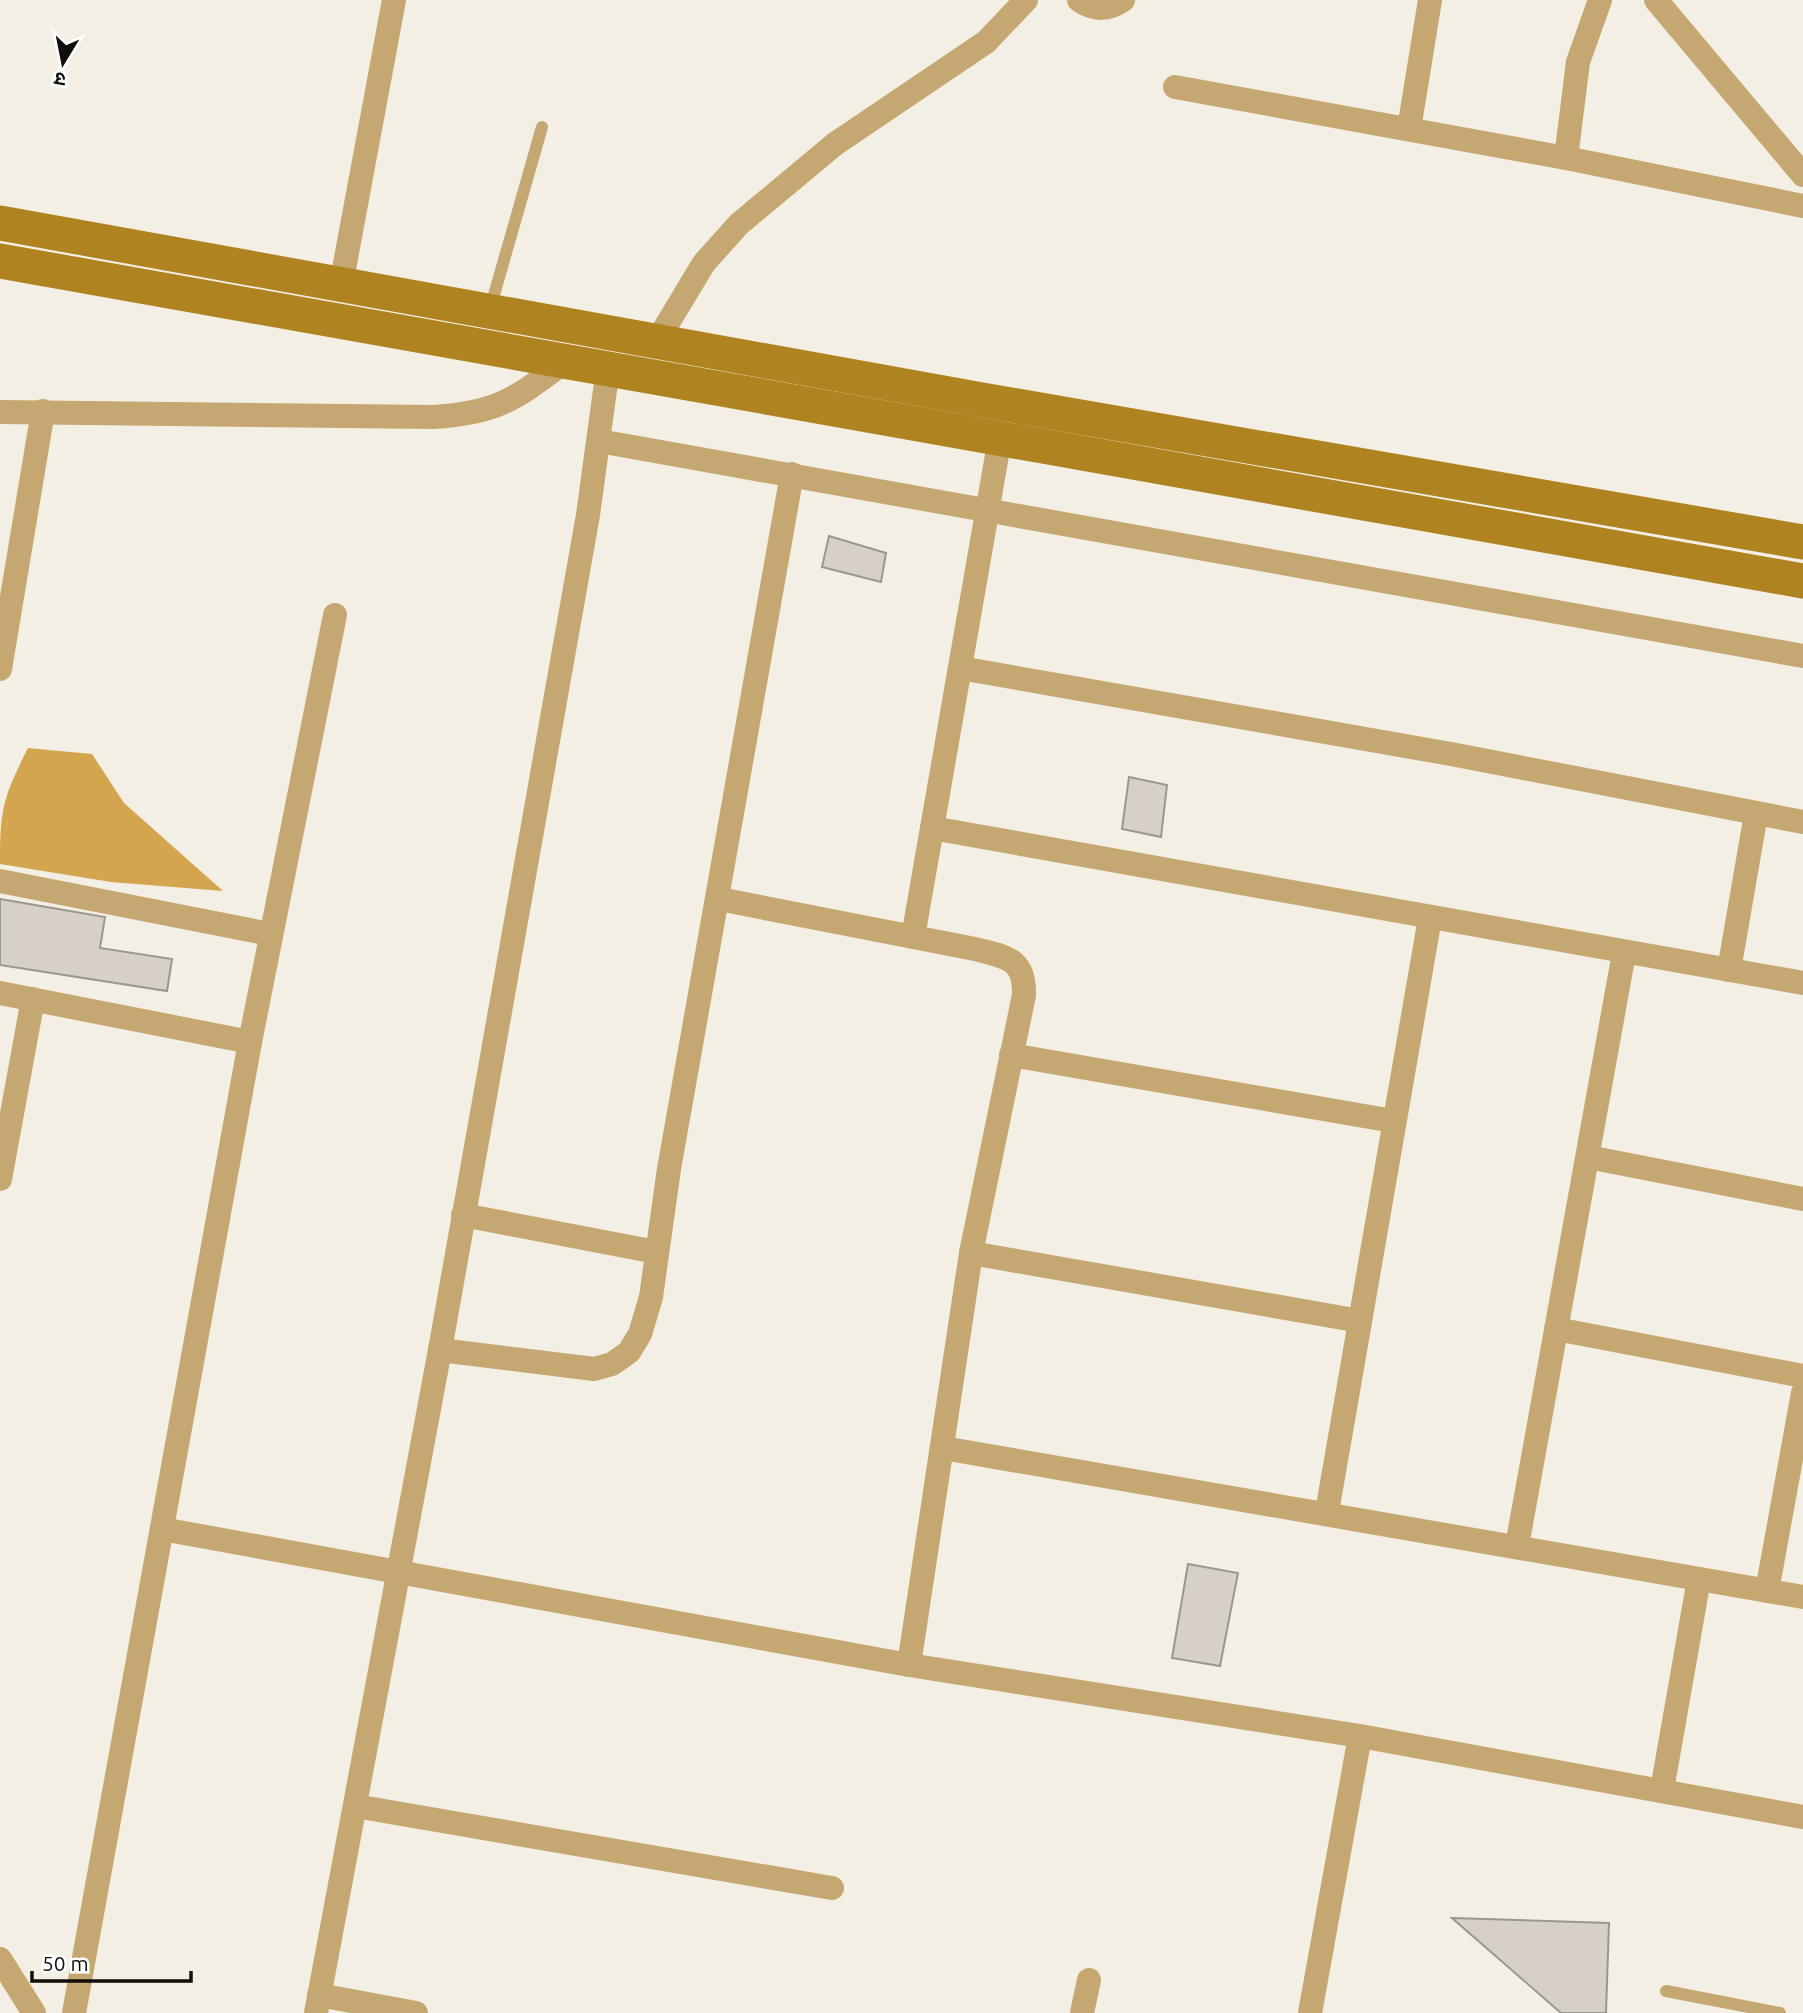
<svg xmlns="http://www.w3.org/2000/svg" width="1803" height="2013" font-family="Ubuntu,'Noto Sans Devanagari',sans-serif">
  <style>
    .water { fill: #d2a54e }
    .building { fill: #d6d0c6; stroke: #9c978d; stroke-width: 2 }
    .lines { fill: none; stroke-linecap: round; stroke-linejoin: round }
    .lane { stroke: #c5a771; stroke-width: 12 }
    .street { stroke: #c5a771; stroke-width: 24 }
    .secondary { stroke: #af8320; stroke-width: 35 }
  </style>
  <rect width="100%" height="100%" fill="#f4efe4"/>
  <path class="water" d="M28 748 92 754 124 803 223 891 111 882 0 864C0 808 3 798 28 748Z"/>
  <g class="building">
    <path d="M829 536 886 553 881 582 822 567Z"/>
    <path d="M1129 777 1167 785 1161 837 1122 829Z"/>
    <path d="M0 899 105 917 100 948 172 959 167 991 0 965Z"/>
    <path d="M1188 1564 1238 1573 1220 1666 1172 1658Z"/>
    <path d="M1452 1918 1609 1923 1606 2013H1561Z"/>
  </g>
  <g class="lines">
    <g class="lane">
      <path d="M490 309 542 127"/>
      <path d="M1666 1991 1780 2013"/>
    </g>
    <g class="street">
      <path d="M1079 0C1094 11 1109 10 1123 0"/>
      <path d="M1656 0 1803 175"/>
      <path d="M1175 87 1566 158 1803 206"/>
      <path d="M1409 129 1430 0"/>
      <path d="M1566 158 1578 62 1600 0"/>
      <path d="M341 285 394 0"/>
      <path d="M657 341 704 263 739 224 835 144 986 42 1026 0"/>
      <path d="M0 412 433 417C498 413 515 399 566 361"/>
      <path d="M599 441 1803 656"/>
      <path d="M960 668 1451 754 1803 822"/>
      <path d="M0 669 43 411"/>
      <path d="M932 828 1803 983"/>
      <path d="M0 881 270 934"/>
      <path d="M719 899 975 949C1006 957 1025 958 1024 995L971 1253 909 1665"/>
      <path d="M913 937 1000 438"/>
      <path d="M1729 970 1756 814"/>
      <path d="M0 993 250 1042"/>
      <path d="M1011 1055 1393 1121"/>
      <path d="M1588 1157 1803 1199"/>
      <path d="M0 1179 33 999"/>
      <path d="M463 1215 656 1252"/>
      <path d="M971 1253 1360 1321"/>
      <path d="M1556 1329 1803 1376"/>
      <path d="M440 1350 594 1369 612 1364 629 1352 640 1334 651 1297 669 1169 792 474"/>
      <path d="M943 1448 1803 1597"/>
      <path d="M1327 1512 1430 918"/>
      <path d="M162 1529 909 1665 1360 1736 1803 1817"/>
      <path d="M1517 1546 1624 953"/>
      <path d="M1767 1591 1803 1393"/>
      <path d="M1662 1790 1699 1579"/>
      <path d="M355 1806 832 1888"/>
      <path d="M0 1959 34 2013"/>
      <path d="M319 1995 416 2013"/>
      <path d="M74 2013 250 1042 335 615"/>
      <path d="M316 2013 440 1350 588 515 608 368"/>
      <path d="M1082 2013 1089 1980"/>
      <path d="M1310 2013 1360 1736"/>
    </g>
    <g class="secondary">
      <path d="M0 223 982 400 1803 542"/>
      <path d="M0 261 1803 581"/>
    </g>
  </g>
  <g transform="translate(63 63) rotate(190)" stroke="#ffffff" stroke-width="5" paint-order="stroke">
  <path d="M0-5L12 26L0 18L-12 26Z" fill="#100e0b"/>
  <text y="-10" font-size="19" font-weight="bold" text-anchor="middle" fill="#100e0b">उ</text>
  </g>
  <path d="M32 1971v10h159v-10" fill="none" stroke="#100e0b" stroke-width="3.5"/>
  <text x="42" y="1971" font-size="21" fill="#100e0b" stroke="#ffffff" stroke-width="5" paint-order="stroke">50 m</text>
</svg>
